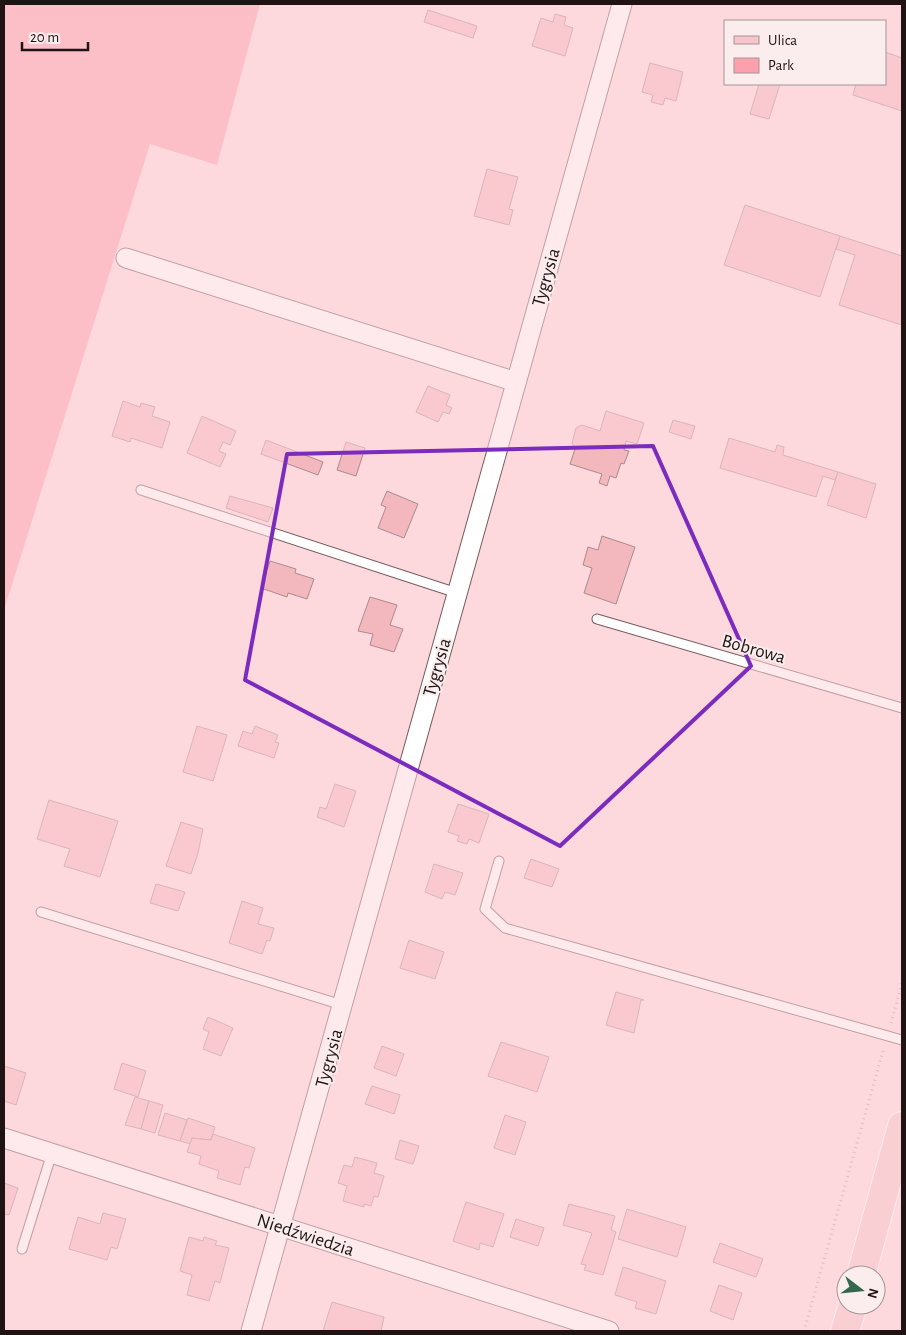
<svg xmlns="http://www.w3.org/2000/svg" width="906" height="1335" font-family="'Alegreya Sans',sans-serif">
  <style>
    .green { fill: #fca0ad }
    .building { fill: #f3b7be; stroke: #ad8a8e }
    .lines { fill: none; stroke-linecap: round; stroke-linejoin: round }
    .lane-casing { stroke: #795a5e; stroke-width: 11 }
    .street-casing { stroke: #795a5e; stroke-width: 21 }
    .primary-casing { stroke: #fff; stroke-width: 30 }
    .path { stroke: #b79a9d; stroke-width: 3; stroke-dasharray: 1 4; stroke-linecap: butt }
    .lane { stroke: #fff; stroke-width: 9 }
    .street { stroke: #fff; stroke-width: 19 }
    .primary { stroke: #f7c4cb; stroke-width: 28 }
    .marked { fill: none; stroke: #7b2cbf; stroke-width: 4; stroke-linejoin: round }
    .labels { text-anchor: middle; stroke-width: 4; stroke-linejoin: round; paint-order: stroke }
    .street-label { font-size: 19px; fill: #1f1314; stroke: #fbeced }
  </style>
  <rect width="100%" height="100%" fill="#fdd8dc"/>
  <path class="green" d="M4 4H260L217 165 150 144 4 610Z"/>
  <g class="building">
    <path d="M428 10 477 26 473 38 424 22Z"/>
    <path d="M555 14 566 17 564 25 573 28 565 56 532 46 541 18 553 22Z"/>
    <path d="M885 52 902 58V111L853 95 856 84H885Z"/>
    <path d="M650 63 683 72 676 101 665 98 663 105 651 102 653 95 642 92Z"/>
    <path d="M759 84H780L769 119 750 114Z"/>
    <path d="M487 169 518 177 509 209 513 210 509 225 474 216Z"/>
    <path d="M745 205 840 236 820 297 724 265Z"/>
    <path d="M840 236 902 256V325L839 305 855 255 836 249Z"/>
    <path d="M428 386 450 395 446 405 452 408 449 414 443 412 438 422 416 412Z"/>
    <path d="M123 401 140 407 141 403 155 407 152 416 170 422 162 448 131 438 130 442 112 436Z"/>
    <path d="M606 411 644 423 637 444 626 441 624 450 629 451 624 464 621 463 616 478 610 476 607 486 599 483 602 474 570 464 575 449 572 443 576 428 582 425 600 431Z"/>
    <path d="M202 416 236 431 230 445 223 442 219 451 226 454 220 467 187 453Z"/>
    <path d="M673 420 695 426 691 439 669 432Z"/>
    <path d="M729 438 775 452 777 445 784 447 783 455 838 472 835 480 823 476 816 497 720 468Z"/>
    <path d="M266 440 323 462 318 475 261 454Z"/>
    <path d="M346 442 365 448 356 476 337 470Z"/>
    <path d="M838 472 876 484 866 518 827 505Z"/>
    <path d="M387 491 418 504 404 538 378 528 386 507 381 505Z"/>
    <path d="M230 496 273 508 268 522 226 508Z"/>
    <path d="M602 536 635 547 616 604 584 593 592 568 583 565 588 547 598 550Z"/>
    <path d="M270 561 296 569 295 573 314 579 307 599 288 593 287 597 261 588 264 571 267 570Z"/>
    <path d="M370 597 397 605 390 625 403 629 394 652 370 645 373 634 358 631Z"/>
    <path d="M197 726 227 735 213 781 183 772Z"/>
    <path d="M255 726 278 735 275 742 279 743 274 758 238 746 243 731 252 734Z"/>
    <path d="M335 784 356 791 344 827 317 817 320 807 326 809Z"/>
    <path d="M49 800 118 821 100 877 64 866 70 849 37 839Z"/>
    <path d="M458 804 489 814 479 843 469 839 467 844 457 841 459 836 448 832Z"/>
    <path d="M181 822 203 829 198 853 191 874 166 866Z"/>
    <path d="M531 859 559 869 552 887 524 878Z"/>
    <path d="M434 864 463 873 455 895 445 892 442 899 425 892Z"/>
    <path d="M156 884 185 892 178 911 150 903Z"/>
    <path d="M242 901 263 908 258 924 274 928 270 941 267 940 262 954 229 943Z"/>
    <path d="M409 940 444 952 435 979 400 968Z"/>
    <path d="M616 992 644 1000H641L634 1033 606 1025Z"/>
    <path d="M208 1017 233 1028 221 1056 203 1049 209 1032 203 1029Z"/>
    <path d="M501 1042 549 1057 537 1092 488 1076Z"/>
    <path d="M382 1046 404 1054 396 1076 374 1068Z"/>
    <path d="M122 1063 146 1071 138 1097 114 1089Z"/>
    <path d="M4 1066 26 1073 16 1105 4 1101Z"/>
    <path d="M372 1086 400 1095 394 1114 365 1104Z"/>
    <path d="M135 1097 149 1101 141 1129 125 1125Z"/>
    <path d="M149 1101 163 1105 155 1133 141 1129Z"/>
    <path d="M165 1113 187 1120 180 1141 158 1135Z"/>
    <path d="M505 1115 526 1122 515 1155 494 1148Z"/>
    <path d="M188 1118 215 1127 211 1140 192 1138 191 1144 180 1141Z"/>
    <path d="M213 1134 255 1148 249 1168 245 1167 240 1185 217 1178 219 1171 199 1164 201 1156 187 1152 192 1138 211 1140Z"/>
    <path d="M400 1140 419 1146 413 1164 395 1159Z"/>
    <path d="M355 1157 377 1163 374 1173 384 1176 378 1197 374 1196 371 1206 364 1204V1207L343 1201 347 1186 338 1183 344 1165 352 1167Z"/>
    <path d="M4 1183 18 1188 9 1215 4 1214Z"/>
    <path d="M466 1202 504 1214 493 1247 480 1243 479 1250 453 1241Z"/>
    <path d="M569 1204 615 1216 611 1230 616 1232 603 1275 584 1270 586 1265 581 1264 592 1233 563 1225Z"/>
    <path d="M627 1209 686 1227 677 1257 618 1239Z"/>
    <path d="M103 1213 126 1219 117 1249 111 1247 107 1260 69 1249 78 1217 100 1224Z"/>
    <path d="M516 1219 544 1228 538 1246 510 1237Z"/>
    <path d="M189 1237 203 1241 204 1237 217 1241 215 1245 229 1248 220 1283 215 1281 209 1301 187 1295 192 1275 180 1271Z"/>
    <path d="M720 1243 763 1259 756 1277 713 1262Z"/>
    <path d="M623 1267 666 1281 656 1314 635 1308 637 1302 615 1295Z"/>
    <path d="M719 1285 742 1293 733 1320 710 1311Z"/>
    <path d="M332 1302 384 1317 381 1331H323Z"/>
  </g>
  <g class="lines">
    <g class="lane-casing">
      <g id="lane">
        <path d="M141 490 457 593"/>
        <path d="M597 619 902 708"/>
        <path d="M499 861 485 909 505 928 902 1040"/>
        <path d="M41 912 342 1005"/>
        <path d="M22 1249 52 1153"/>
      </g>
    </g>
    <g class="street-casing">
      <g id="street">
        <path d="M126 258 516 382"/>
        <path d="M4 1138 609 1331"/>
        <path d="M251 1331 622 4"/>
      </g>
    </g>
    <g class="primary-casing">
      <g id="primary">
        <path d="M861 1275 902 1126"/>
        <path d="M845 1331 853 1305"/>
      </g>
    </g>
    <g class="path">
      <path d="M891 1023 902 983"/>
      <path d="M804 1331 883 1051"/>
    </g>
    <use href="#lane" class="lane"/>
    <use href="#street" class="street"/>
    <use href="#primary" class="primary"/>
  </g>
  <path d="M0 0H906V1335H0ZM653 446 751 666 560 846 245 680 287 454Z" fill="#fdd8dc" fill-opacity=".55" fill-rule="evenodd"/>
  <path class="marked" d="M653 446 751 666 560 846 245 680 287 454Z"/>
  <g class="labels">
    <g class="street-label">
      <text transform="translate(545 277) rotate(-74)" y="7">Tygrysia</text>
      <text transform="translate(754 648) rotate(16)" y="7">Bobrowa</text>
      <text transform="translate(436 667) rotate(-74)" y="7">Tygrysia</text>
      <text transform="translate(328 1058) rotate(-75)" y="7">Tygrysia</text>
      <text transform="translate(306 1234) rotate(18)" y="7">Niedźwiedzia</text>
    </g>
  </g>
  <rect width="906" height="1335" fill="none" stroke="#1f1314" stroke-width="10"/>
  <rect x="724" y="20" width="162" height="65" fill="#fbeced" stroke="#a39596"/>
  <rect x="734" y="36" width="25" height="8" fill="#f7c4cb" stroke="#a39596"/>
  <text x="768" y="45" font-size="15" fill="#1f1314">Ulica</text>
  <rect x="734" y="58" width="25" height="15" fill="#fca0ad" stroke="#a39596"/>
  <text x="768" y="70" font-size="15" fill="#1f1314">Park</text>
  <g transform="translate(861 1290) rotate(106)"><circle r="24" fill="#fbeced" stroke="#a39596"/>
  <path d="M0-4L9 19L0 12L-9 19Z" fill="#33684e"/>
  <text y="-8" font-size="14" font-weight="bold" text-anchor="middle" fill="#1f1314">N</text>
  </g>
  <path d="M22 42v8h66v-8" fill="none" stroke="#1f1314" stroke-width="2.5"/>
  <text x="30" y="42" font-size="15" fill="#1f1314" stroke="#fbeced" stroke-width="4" paint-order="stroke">20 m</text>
</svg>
